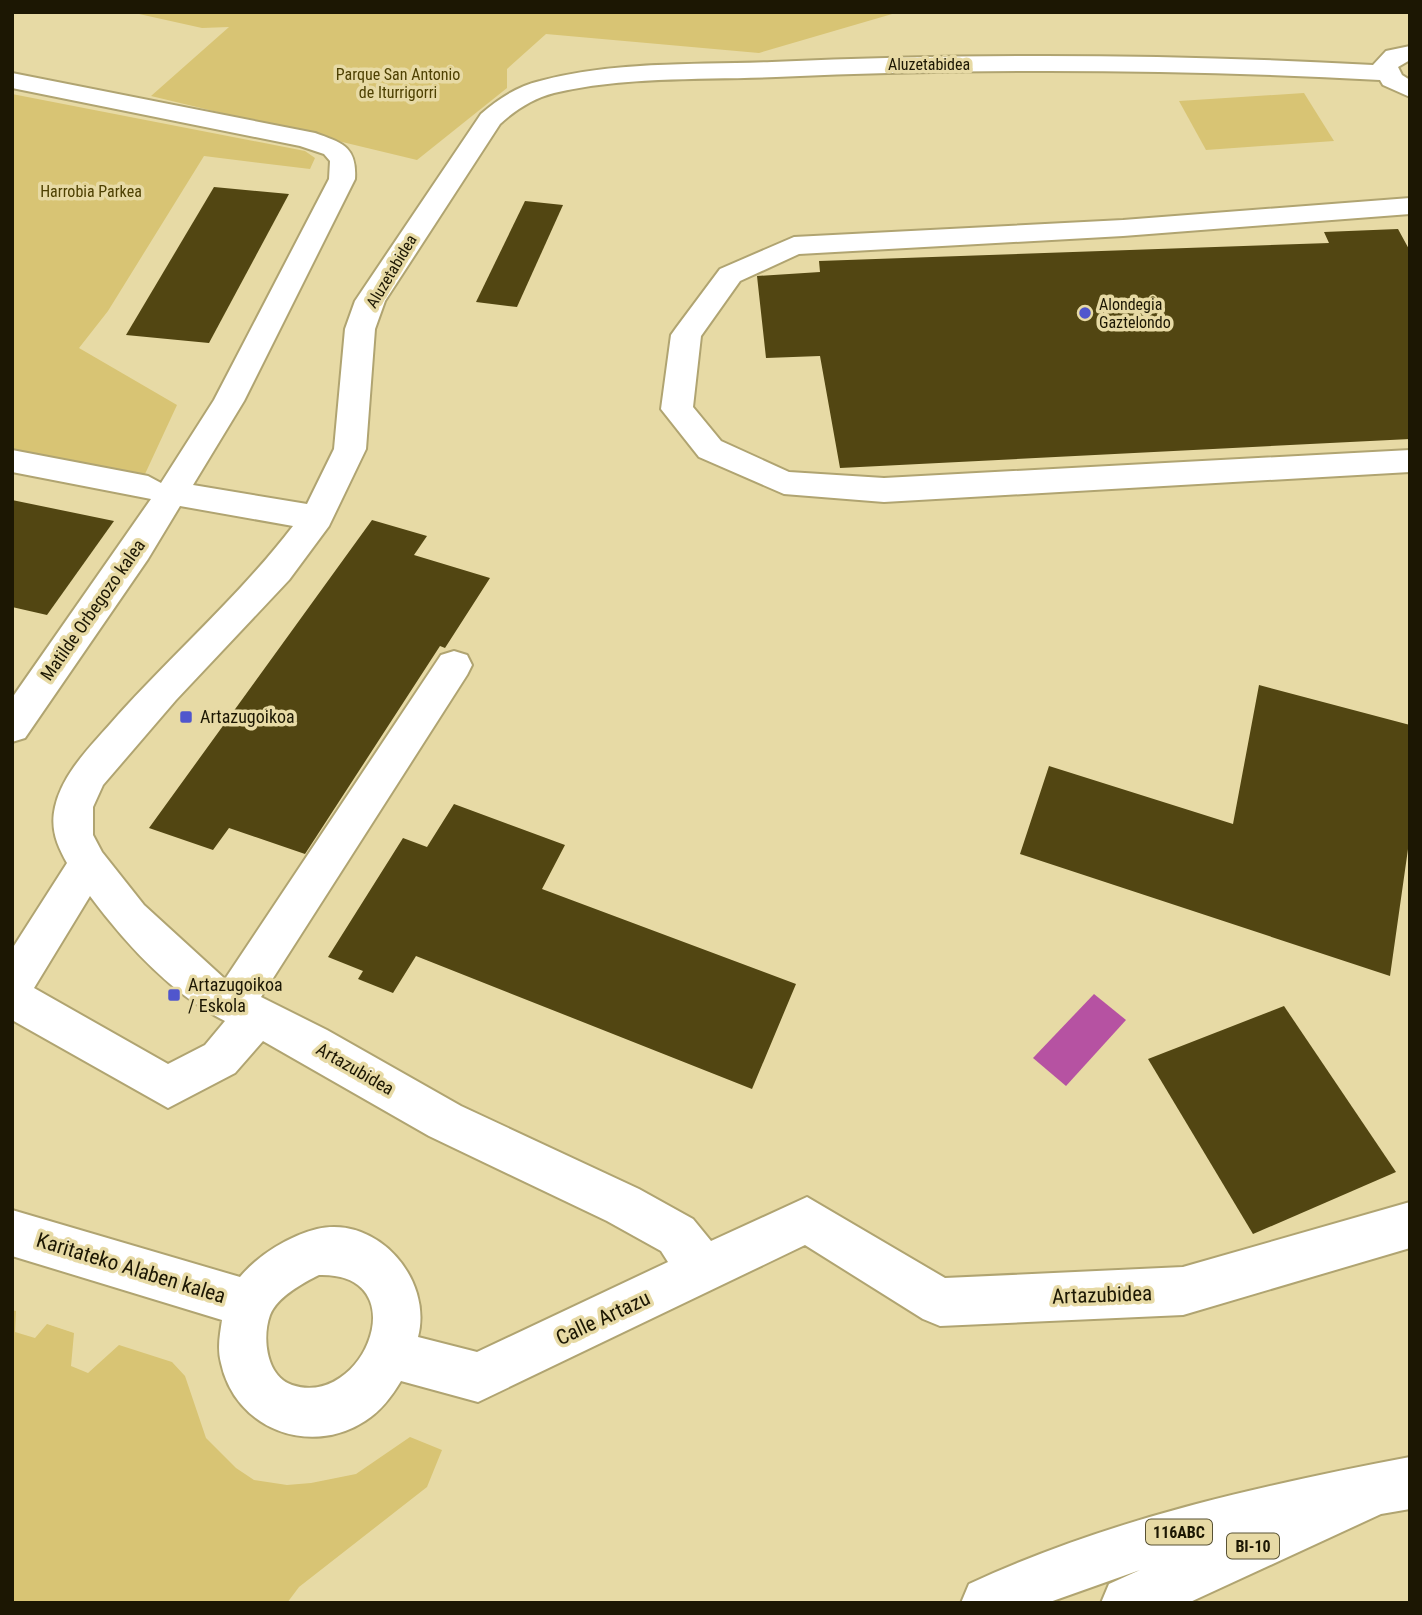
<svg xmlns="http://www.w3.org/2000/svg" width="1422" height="1615" font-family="'Roboto Condensed',sans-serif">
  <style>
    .green { fill: #d8c474 }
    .water { fill: #b652a2 }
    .building { fill: #524612 }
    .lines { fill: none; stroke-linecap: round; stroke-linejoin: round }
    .minor-casing { stroke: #b0a471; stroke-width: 4 }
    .highway-casing { stroke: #b0a471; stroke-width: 4 }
    .minor { fill: #fff; fill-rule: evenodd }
    .highway { fill: #fff; fill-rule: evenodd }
    .poi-dot { fill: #5056cd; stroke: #e7daa5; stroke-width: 2.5 }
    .labels { text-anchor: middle; stroke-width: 7; stroke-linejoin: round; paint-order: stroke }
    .far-street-label { font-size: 16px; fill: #1c1703; stroke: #e7daa5 }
    .far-park-label { font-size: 16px; fill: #4e4102; stroke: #e7daa5 }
    .far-poi-label { font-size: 16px; fill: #1c1703; stroke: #e7daa5; text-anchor: start }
    .shield { fill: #e7daa5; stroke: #595234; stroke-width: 2 }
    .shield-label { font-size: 16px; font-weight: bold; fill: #1c1703 }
    .street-label { font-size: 18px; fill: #1c1703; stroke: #e7daa5 }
    .poi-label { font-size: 18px; fill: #1c1703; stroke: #e7daa5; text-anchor: start }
    .near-street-label { font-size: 21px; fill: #1c1703; stroke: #e7daa5 }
  </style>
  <rect width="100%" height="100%" fill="#e7daa5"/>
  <g class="green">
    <path d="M130 12H899L759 53 546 34 507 69V88L417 160 151 96 229 27 202 28Z"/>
    <path d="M1304 93 1334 141 1206 150 1179 101Z"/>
    <path d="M12 94 305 151 315 158 310 169 204 156 108 311 79 348 177 405 145 474 12 449Z"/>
    <path d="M12 1310 16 1311 15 1332 35 1338 47 1324 74 1333 71 1366 88 1373 119 1345 172 1362 185 1376 206 1438 236 1468 254 1480 287 1485 311 1483 356 1474 410 1437 442 1450 427 1487 299 1587 287 1603H12Z"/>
  </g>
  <path class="water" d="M1094 994 1126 1020 1066 1086 1033 1058Z"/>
  <g class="building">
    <path d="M214 187 289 194 209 343 126 335Z"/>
    <path d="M525 201 563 205 517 307 476 302Z"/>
    <path d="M1398 229 1410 251V439L840 468 820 356 766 358 757 276 820 272 819 261 1329 243 1324 232Z"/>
    <path d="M12 500 114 521 47 615 12 607Z"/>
    <path d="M372 520 427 536 414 555 490 578 445 648 440 646 305 854 229 828 213 850 149 828Z"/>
    <path d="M1259 685 1410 725V835L1390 976 1020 854 1049 766 1233 824Z"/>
    <path d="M454 804 565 845 542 889 796 984 752 1089 416 956 393 993 358 979 363 971 328 957 403 838 427 847Z"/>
    <path d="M1284 1006 1396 1172 1253 1234 1148 1059Z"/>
  </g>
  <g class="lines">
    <g class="minor-casing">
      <g id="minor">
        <path d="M1410 46V60L1398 67 1402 75 1410 80V97L1383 85 1380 80C1179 69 977 68 776 77 703 80 625 76 554 93 534 98 515 110 500 124L385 301 375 329 366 449 329 526 289 580 176 700 103 785 93 807V835L102 852 144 905 225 979 441 655 454 651 467 655 472 665 467 675 261 997 327 1030 461 1106 639 1189 693 1219 711 1241 807 1197 945 1278 1183 1267 1410 1202V1248L1183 1315 940 1326 923 1319 805 1245 478 1402 401 1381C392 1396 381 1411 365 1421 310 1457 235 1429 221 1363 217 1348 220 1334 222 1320L12 1256V1210L240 1277C258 1255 289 1236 317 1229 378 1215 433 1280 418 1337L477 1352 668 1262 661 1251 607 1221 429 1136 263 1041 235 1073 168 1108 12 1020V949L67 863C57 845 50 829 55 807 63 771 95 742 118 715 176 651 241 594 293 526L180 506 148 559 25 738 12 742V698L151 499 12 472V450L148 476 161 483 214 400 329 179 330 161 324 154 300 146 12 88V73L315 133C343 143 357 147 355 179L244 401 193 485 307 504 334 449 345 329 355 301 481 114C498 99 518 86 540 81 614 61 696 65 772 62 972 53 1173 54 1373 65L1386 51ZM90 896C126 944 171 994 225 1021L205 1045 168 1064 34 988ZM319 1275C418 1272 364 1409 292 1385 266 1376 262 1338 270 1315 277 1297 303 1283 319 1275Z"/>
        <path d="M1410 198V214L1123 236 799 254 740 281 701 336 693 407 721 441 789 472 884 478 1410 450V472L884 502 784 494 699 457 661 409 671 335 676 328 720 269 794 237 1123 220Z"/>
      </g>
    </g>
    <g class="highway-casing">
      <path id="highway" d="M1410 1457V1509L1381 1514 1188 1603H1101L1109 1584 1140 1570 1047 1603H961L969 1584C1109 1519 1258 1486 1410 1457Z"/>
    </g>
    <use href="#minor" class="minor"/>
    <use href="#highway" class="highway"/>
  </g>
  <g class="poi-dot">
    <circle cx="1085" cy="313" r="7"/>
    <rect x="179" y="710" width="14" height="14" rx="3.5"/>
    <rect x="167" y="988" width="14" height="14" rx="3.5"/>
  </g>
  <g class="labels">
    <g class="far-street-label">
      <text x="929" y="70">Aluzetabidea</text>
      <text transform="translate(391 271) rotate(-59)" y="6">Aluzetabidea</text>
    </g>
    <g class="far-park-label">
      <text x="398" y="80">Parque San Antonio<tspan x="398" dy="18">de Iturrigorri</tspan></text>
      <text x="91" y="197">Harrobia Parkea</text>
    </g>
    <g class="far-poi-label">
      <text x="1099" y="310">Alondegia<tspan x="1099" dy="18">Gaztelondo</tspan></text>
    </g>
    <g class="shield">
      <rect x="1146" y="1519.5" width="66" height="25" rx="5"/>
      <rect x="1227" y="1533.5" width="52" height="25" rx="5"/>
    </g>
    <g class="shield-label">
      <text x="1179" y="1538">116ABC</text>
      <text x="1253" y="1552">BI-10</text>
    </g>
    <g class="street-label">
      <text transform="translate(93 610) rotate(-55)" y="6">Matilde Orbegozo kalea</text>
      <text transform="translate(355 1069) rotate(30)" y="6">Artazubidea</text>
    </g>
    <g class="poi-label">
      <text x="200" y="723">Artazugoikoa</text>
      <text x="188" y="991">Artazugoikoa<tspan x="188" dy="21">/ Eskola</tspan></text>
    </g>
    <g class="near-street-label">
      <text transform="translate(131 1268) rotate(17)" y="7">Karitateko Alaben kalea</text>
      <text transform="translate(1102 1295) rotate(-2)" y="7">Artazubidea</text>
      <text transform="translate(603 1318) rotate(-25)" y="7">Calle Artazu</text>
    </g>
  </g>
  <rect width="1422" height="1615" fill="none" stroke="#1c1703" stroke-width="28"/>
</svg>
